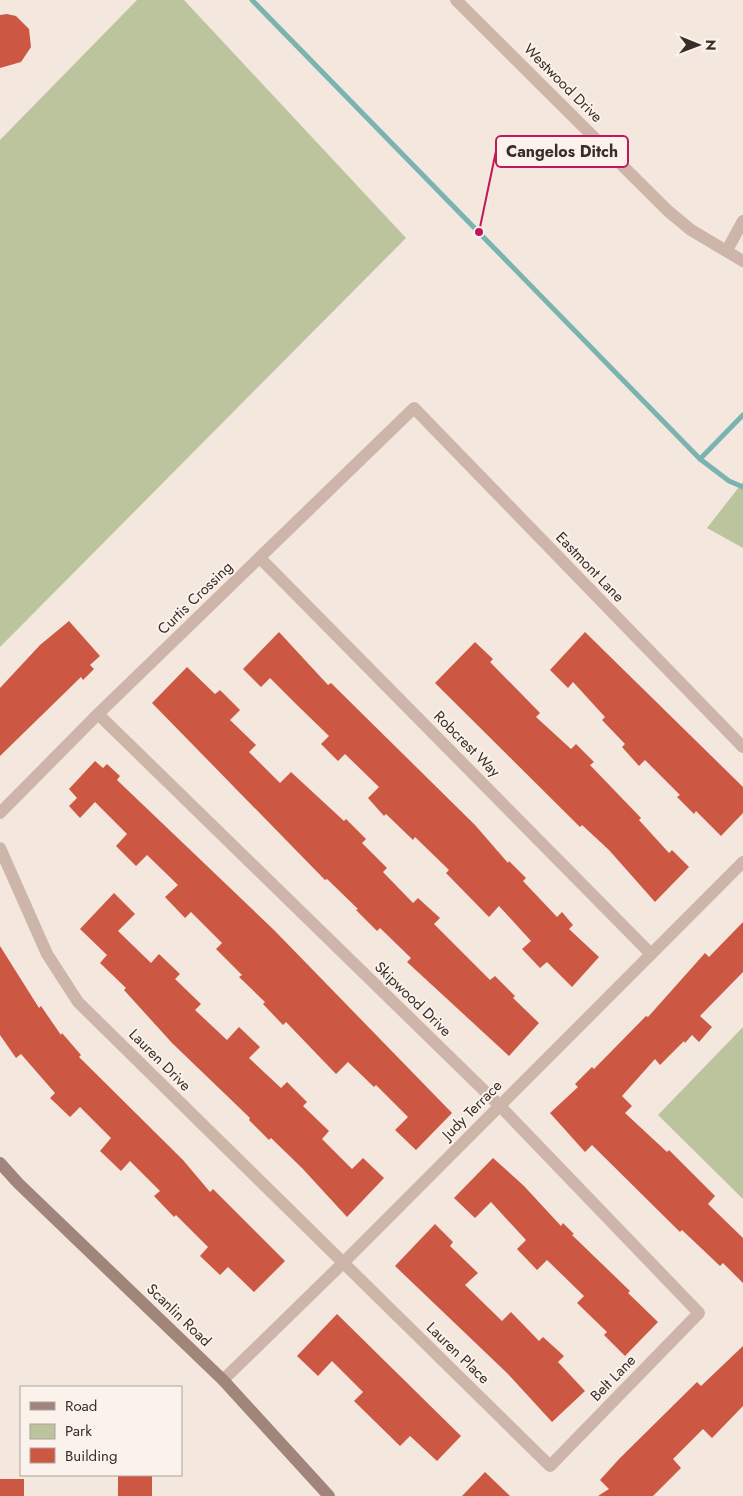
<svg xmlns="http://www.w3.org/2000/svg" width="743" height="1496" font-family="Jost,sans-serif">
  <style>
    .green { fill: #bbc49d }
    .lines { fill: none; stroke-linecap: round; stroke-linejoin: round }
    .stream { stroke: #7bb3b0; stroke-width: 5 }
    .building { fill: #cc5844 }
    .street { stroke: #cdb6a9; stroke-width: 12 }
    .secondary { stroke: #a1847a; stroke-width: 12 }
    .labels { text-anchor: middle; stroke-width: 4; stroke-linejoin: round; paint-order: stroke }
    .street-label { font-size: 15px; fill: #3a2d29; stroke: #fbf2eb }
    .leader { fill: none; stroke: #c2185b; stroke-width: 2 }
    .callout-dot { fill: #c2185b; stroke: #fbf2eb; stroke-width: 2 }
    .callout { fill: #fbf2eb; stroke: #c2185b; stroke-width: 2 }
    .callout-label { font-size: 16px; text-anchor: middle; font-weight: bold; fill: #3a2d29 }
  </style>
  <rect width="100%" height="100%" fill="#f4e7de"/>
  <g class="green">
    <path d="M137 0H184L406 238 0 647V140Z"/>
    <path d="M743 482V548L707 528Z"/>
    <path d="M743 1027V1199L658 1115Z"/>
  </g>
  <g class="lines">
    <g class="stream">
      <path d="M252 0 700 459 729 481 743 487"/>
      <path d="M700 459 743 415"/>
    </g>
  </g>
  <g class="building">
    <path d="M7 14 16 16 29 29 31 47 21 62 0 68V15Z"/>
    <path d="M69 621 100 656 90 665 94 669 83 680 81 677 0 756V688L40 645Z"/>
    <path d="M279 632 328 685 331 683 475 825 508 863 509 861 526 878 523 881 557 917 562 912 573 925 569 929 599 957 572 987 547 962 540 968 522 949 531 941 499 906 489 917 446 873 449 870 415 837 413 840 386 814 384 816 368 798 379 787 345 754 338 761 321 744 329 736 296 704 270 678 261 687 243 669Z"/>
    <path d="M585 632 743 787V813L721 836 696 811 694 814 677 797 680 795 645 760 639 766 622 747 625 744 602 720 605 717 573 682 568 688 550 670Z"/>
    <path d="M475 642 493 659 490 662 540 713 536 717 571 749 576 744 594 762 590 765 641 818 639 820 669 853 672 850 689 867 655 902 609 850 582 825 580 827 435 683Z"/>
    <path d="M187 667 215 694 220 690 240 710 230 720 256 745 249 752 280 783 291 772 344 821 346 819 366 839 362 843 387 868 383 872 413 903 418 898 440 918 434 924 490 980 495 976 515 996 513 998 539 1023 509 1056 407 962 411 958 380 928 377 931 356 910 358 909 327 879 325 880 152 703Z"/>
    <path d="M95 761 103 768 107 764 120 776 117 780 274 930 452 1113 416 1150 395 1130 408 1117 376 1085 374 1087 348 1062 336 1074 286 1022 283 1025 263 1004 265 1002 239 977 242 975 216 949 222 943 191 912 185 918 165 897 178 885 147 855 136 866 116 846 127 834 95 802 80 818 69 806 77 798 69 789Z"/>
    <path d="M114 893 135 914 118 931 151 963 159 954 180 974 175 979 201 1004 195 1010 227 1040 239 1027 260 1047 249 1058 281 1088 287 1082 307 1102 303 1106 329 1131 322 1139 352 1169 363 1158 384 1178 347 1217 302 1168 271 1138 269 1140 249 1120 250 1118 172 1043 124 990 126 988 100 963 107 955 80 929Z"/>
    <path d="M743 922V972L700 1016 712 1027 699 1042 692 1035 685 1043 684 1041 660 1065 655 1059 622 1096 632 1106 625 1113 667 1152 669 1150 715 1196 708 1204 743 1238V1283L723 1263 720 1266 682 1230 680 1232 592 1145 585 1152 550 1113 578 1087 575 1084 592 1067 594 1069 646 1016 648 1017 705 953 709 957Z"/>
    <path d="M0 946 39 1008 41 1006 61 1035 62 1033 81 1055 79 1057 183 1160 210 1192 213 1189 285 1261 254 1292 228 1267 220 1275 200 1256 208 1247 176 1215 174 1217 154 1196 160 1191 130 1161 121 1171 100 1151 111 1138 80 1107 70 1117 50 1098 55 1093 21 1054 16 1058 0 1035Z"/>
    <path d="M493 1158 524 1186 561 1226 563 1223 574 1234 572 1235 630 1291 628 1293 658 1322 625 1356 604 1335 607 1332 577 1303 584 1296 547 1260 537 1270 517 1249 526 1240 491 1202 475 1218 454 1198Z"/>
    <path d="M435 1224 453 1242 450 1246 478 1273 465 1285 502 1321 511 1312 539 1341 543 1337 564 1356 558 1362 585 1391 552 1422 508 1374 395 1266Z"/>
    <path d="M337 1314 461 1436 437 1461 410 1436 400 1446 354 1401 363 1392 332 1361 318 1376 297 1356Z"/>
    <path d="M743 1346V1406L712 1438 703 1429 673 1459 681 1468 653 1496H598L609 1489 600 1480 620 1458 697 1382 701 1386Z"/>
    <path d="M485 1472 510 1496H462Z"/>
    <rect x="118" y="1475" width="34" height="21"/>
    <rect x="0" y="1479" width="24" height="17"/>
  </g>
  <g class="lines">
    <g class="street">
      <path d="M456 0 668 211 691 230 743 261"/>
      <path d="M727 250 743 221"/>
      <path d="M260 558 651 954"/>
      <path d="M0 813 98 714 414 408 743 747"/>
      <path d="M0 848 47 954 78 1002 550 1466 699 1313 500 1106 98 714"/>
      <path d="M223 1380 343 1263 743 862"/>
    </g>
    <path class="secondary" d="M0 1163 18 1183 223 1380 329 1496"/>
  </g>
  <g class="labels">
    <g class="street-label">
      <text transform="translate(563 83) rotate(45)" y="5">Westwood Drive</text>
      <text transform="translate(590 567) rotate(46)" y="5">Eastmont Lane</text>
      <text transform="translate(195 598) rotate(-44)" y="5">Curtis Crossing</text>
      <text transform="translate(467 744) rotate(45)" y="5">Robcrest Way</text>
      <text transform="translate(413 999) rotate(44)" y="5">Skipwood Drive</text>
      <text transform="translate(160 1060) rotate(45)" y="5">Lauren Drive</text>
      <text transform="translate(472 1110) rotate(-45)" y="5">Judy Terrace</text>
      <text transform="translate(179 1315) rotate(44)" y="5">Scanlin Road</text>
      <text transform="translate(458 1353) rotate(44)" y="5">Lauren Place</text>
      <text transform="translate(613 1378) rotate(-46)" y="5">Belt Lane</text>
    </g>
  </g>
  <path class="leader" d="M479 232L496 151"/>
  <circle class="callout-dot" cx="479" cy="232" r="5"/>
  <rect class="callout" x="496" y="136" width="132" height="31" rx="5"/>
  <g class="callout-label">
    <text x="562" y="157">Cangelos Ditch</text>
  </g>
  <rect x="20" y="1386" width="162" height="90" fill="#fbf2eb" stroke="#aea39d"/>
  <rect x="30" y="1402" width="25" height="8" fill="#a1847a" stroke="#aea39d"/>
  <text x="65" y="1411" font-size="15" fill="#3a2d29">Road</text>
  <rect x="30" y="1424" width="25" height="15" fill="#bbc49d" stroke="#aea39d"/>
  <text x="65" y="1436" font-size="15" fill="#3a2d29">Park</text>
  <rect x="30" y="1448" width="25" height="15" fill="#cc5844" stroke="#aea39d"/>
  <text x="65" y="1461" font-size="15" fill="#3a2d29">Building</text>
  <g transform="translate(698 45) rotate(91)" stroke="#fbf2eb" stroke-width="4" paint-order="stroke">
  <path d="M0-4L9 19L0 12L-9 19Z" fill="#3a2d29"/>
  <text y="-8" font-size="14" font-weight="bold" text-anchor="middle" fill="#3a2d29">N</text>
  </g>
</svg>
